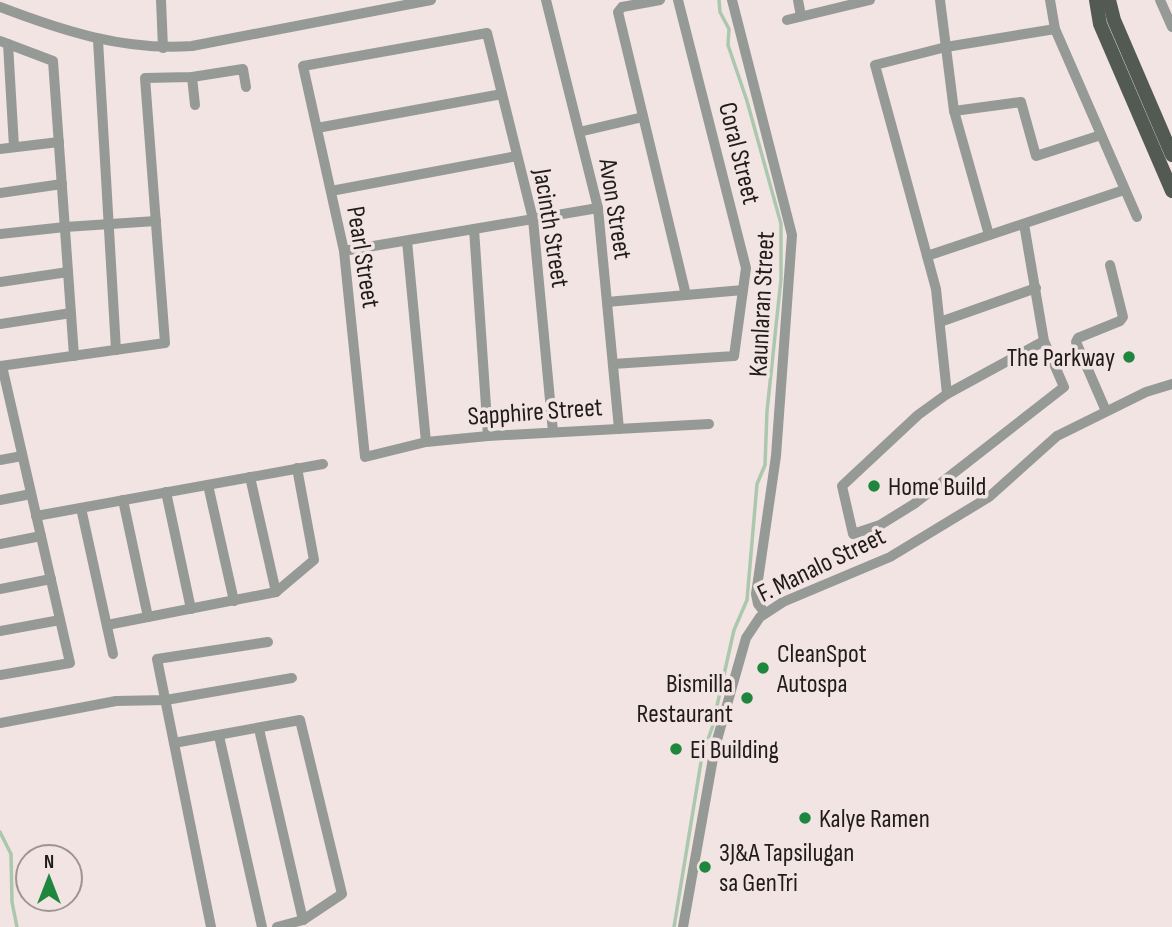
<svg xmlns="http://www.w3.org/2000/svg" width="1172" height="927" font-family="'Sofia Sans Condensed',sans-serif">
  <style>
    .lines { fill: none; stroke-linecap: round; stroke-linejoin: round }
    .stream { stroke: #abc8ae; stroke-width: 3.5 }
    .minor { stroke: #969a96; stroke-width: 10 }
    .major { stroke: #535a54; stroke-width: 14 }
    .poi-dot { fill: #1f873d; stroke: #f2e4e3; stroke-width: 2.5 }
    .labels { text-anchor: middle; stroke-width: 7; stroke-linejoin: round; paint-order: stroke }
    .street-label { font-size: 26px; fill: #211c1c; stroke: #f2e4e3 }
    .poi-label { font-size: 26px; fill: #211c1c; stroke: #f2e4e3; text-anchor: start }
  </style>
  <rect width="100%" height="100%" fill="#f2e4e3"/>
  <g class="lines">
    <g class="stream">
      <path d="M0 832 11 854 12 902 17 927"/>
      <path d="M674 927 702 756 712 728 734 630 747 600 757 484 765 465 767 411 781 279V224L747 101 728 45 729 29 720 12 719 0"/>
    </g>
    <g class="minor">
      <path d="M161 0 163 48"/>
      <path d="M546 0 598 208 619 429"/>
      <path d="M660 0 622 7 618 12 686 295"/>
      <path d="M732 0 792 235 776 456 756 594 758 604 765 613"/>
      <path d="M798 0 801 16"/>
      <path d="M940 0 954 111 989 235"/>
      <path d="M1050 0 1055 29 1137 217"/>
      <path d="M1160 0 1172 27"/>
      <path d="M0 7C63 31 124 51 192 46L431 0"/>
      <path d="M787 20 870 0"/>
      <path d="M98 40 116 350"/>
      <path d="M0 41 53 61 74 356"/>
      <path d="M8 44 14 147"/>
      <path d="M192 77 195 105"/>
      <path d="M954 111 1021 102 1036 156 1101 135"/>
      <path d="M317 128 502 94"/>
      <path d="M579 132 643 117"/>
      <path d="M0 149 59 142"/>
      <path d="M331 191 517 156"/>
      <path d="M0 193 62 184"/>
      <path d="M1024 224 1044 341 1064 387 914 504 880 525 853 534 842 486 918 415 947 394 1044 341"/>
      <path d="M474 229 488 436"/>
      <path d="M0 234 65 227 156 221"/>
      <path d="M407 241 426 442"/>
      <path d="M344 251 598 208"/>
      <path d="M927 256 1124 190"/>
      <path d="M0 282 68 272"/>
      <path d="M607 302 743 290"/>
      <path d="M940 322 1036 288"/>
      <path d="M0 324 71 313"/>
      <path d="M613 364 734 356 746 268 678 0"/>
      <path d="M0 366 165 343 145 78 192 77 243 69 246 87"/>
      <path d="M947 394 936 289 875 65 946 47 1055 29"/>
      <path d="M1106 411 1076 342 1078 338 1120 321 1123 317 1110 265"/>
      <path d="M553 432 533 219 487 33 303 66 344 251 365 457 426 442 488 436 709 424"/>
      <path d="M0 460 22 456"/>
      <path d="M250 477 276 592"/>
      <path d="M208 485 234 601"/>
      <path d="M166 492 191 609"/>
      <path d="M0 500 31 494"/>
      <path d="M123 500 148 617"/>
      <path d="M81 508 113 654"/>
      <path d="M36 516 323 464"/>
      <path d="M0 544 41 536"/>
      <path d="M0 589 51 579"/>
      <path d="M107 625 276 592 314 560 297 468"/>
      <path d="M0 631 60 620"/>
      <path d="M0 675 70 663 2 366"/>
      <path d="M0 723 116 701 166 700 292 678"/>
      <path d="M259 729 303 920"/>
      <path d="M219 736 262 927"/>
      <path d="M174 743 300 720 342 894 303 920 277 927"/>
      <path d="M211 927 157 659 268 642"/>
      <path d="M683 927 715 747 746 638 760 617 783 602 890 557 989 497 1057 436 1146 392 1172 384"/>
    </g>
    <g class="major">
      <path d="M1096 0 1100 24 1172 191"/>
      <path d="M1109 0 1114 20 1172 155"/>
    </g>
  </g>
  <g class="poi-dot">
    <circle cx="1129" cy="357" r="7"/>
    <circle cx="874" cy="486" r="7"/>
    <circle cx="763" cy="668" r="7"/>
    <circle cx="747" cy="698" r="7"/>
    <circle cx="676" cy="749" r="7"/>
    <circle cx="805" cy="818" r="7"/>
    <circle cx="705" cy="867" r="7"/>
  </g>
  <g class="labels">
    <g class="street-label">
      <text transform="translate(740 153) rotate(76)" y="9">Coral Street</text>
      <text transform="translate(616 209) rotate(81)" y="9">Avon Street</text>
      <text transform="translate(552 228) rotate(81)" y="9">Jacinth Street</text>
      <text transform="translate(364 257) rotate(81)" y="9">Pearl Street</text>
      <text transform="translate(761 304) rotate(-87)" y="9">Kaunlaran Street</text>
      <text transform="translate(535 411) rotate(-4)" y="9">Sapphire Street</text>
      <text transform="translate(821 564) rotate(-26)" y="9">F. Manalo Street</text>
    </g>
    <g class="poi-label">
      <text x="1115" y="366" text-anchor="end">The Parkway</text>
      <text x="888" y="495">Home Build</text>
      <text x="777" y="662">CleanSpot<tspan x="777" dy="30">Autospa</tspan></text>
      <text x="733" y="692" text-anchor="end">Bismilla<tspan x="733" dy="30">Restaurant</tspan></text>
      <text x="690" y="758">Ei Building</text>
      <text x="819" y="827">Kalye Ramen</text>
      <text x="719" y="861">3J&amp;A Tapsilugan<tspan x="719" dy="30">sa GenTri</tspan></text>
    </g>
  </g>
  <g transform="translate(49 878)"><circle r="33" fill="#f2e4e3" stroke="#9e9493" stroke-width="2"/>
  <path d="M0-5L12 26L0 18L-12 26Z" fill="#1f873d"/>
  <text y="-10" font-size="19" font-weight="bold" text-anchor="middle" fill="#211c1c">N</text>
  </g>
</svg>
